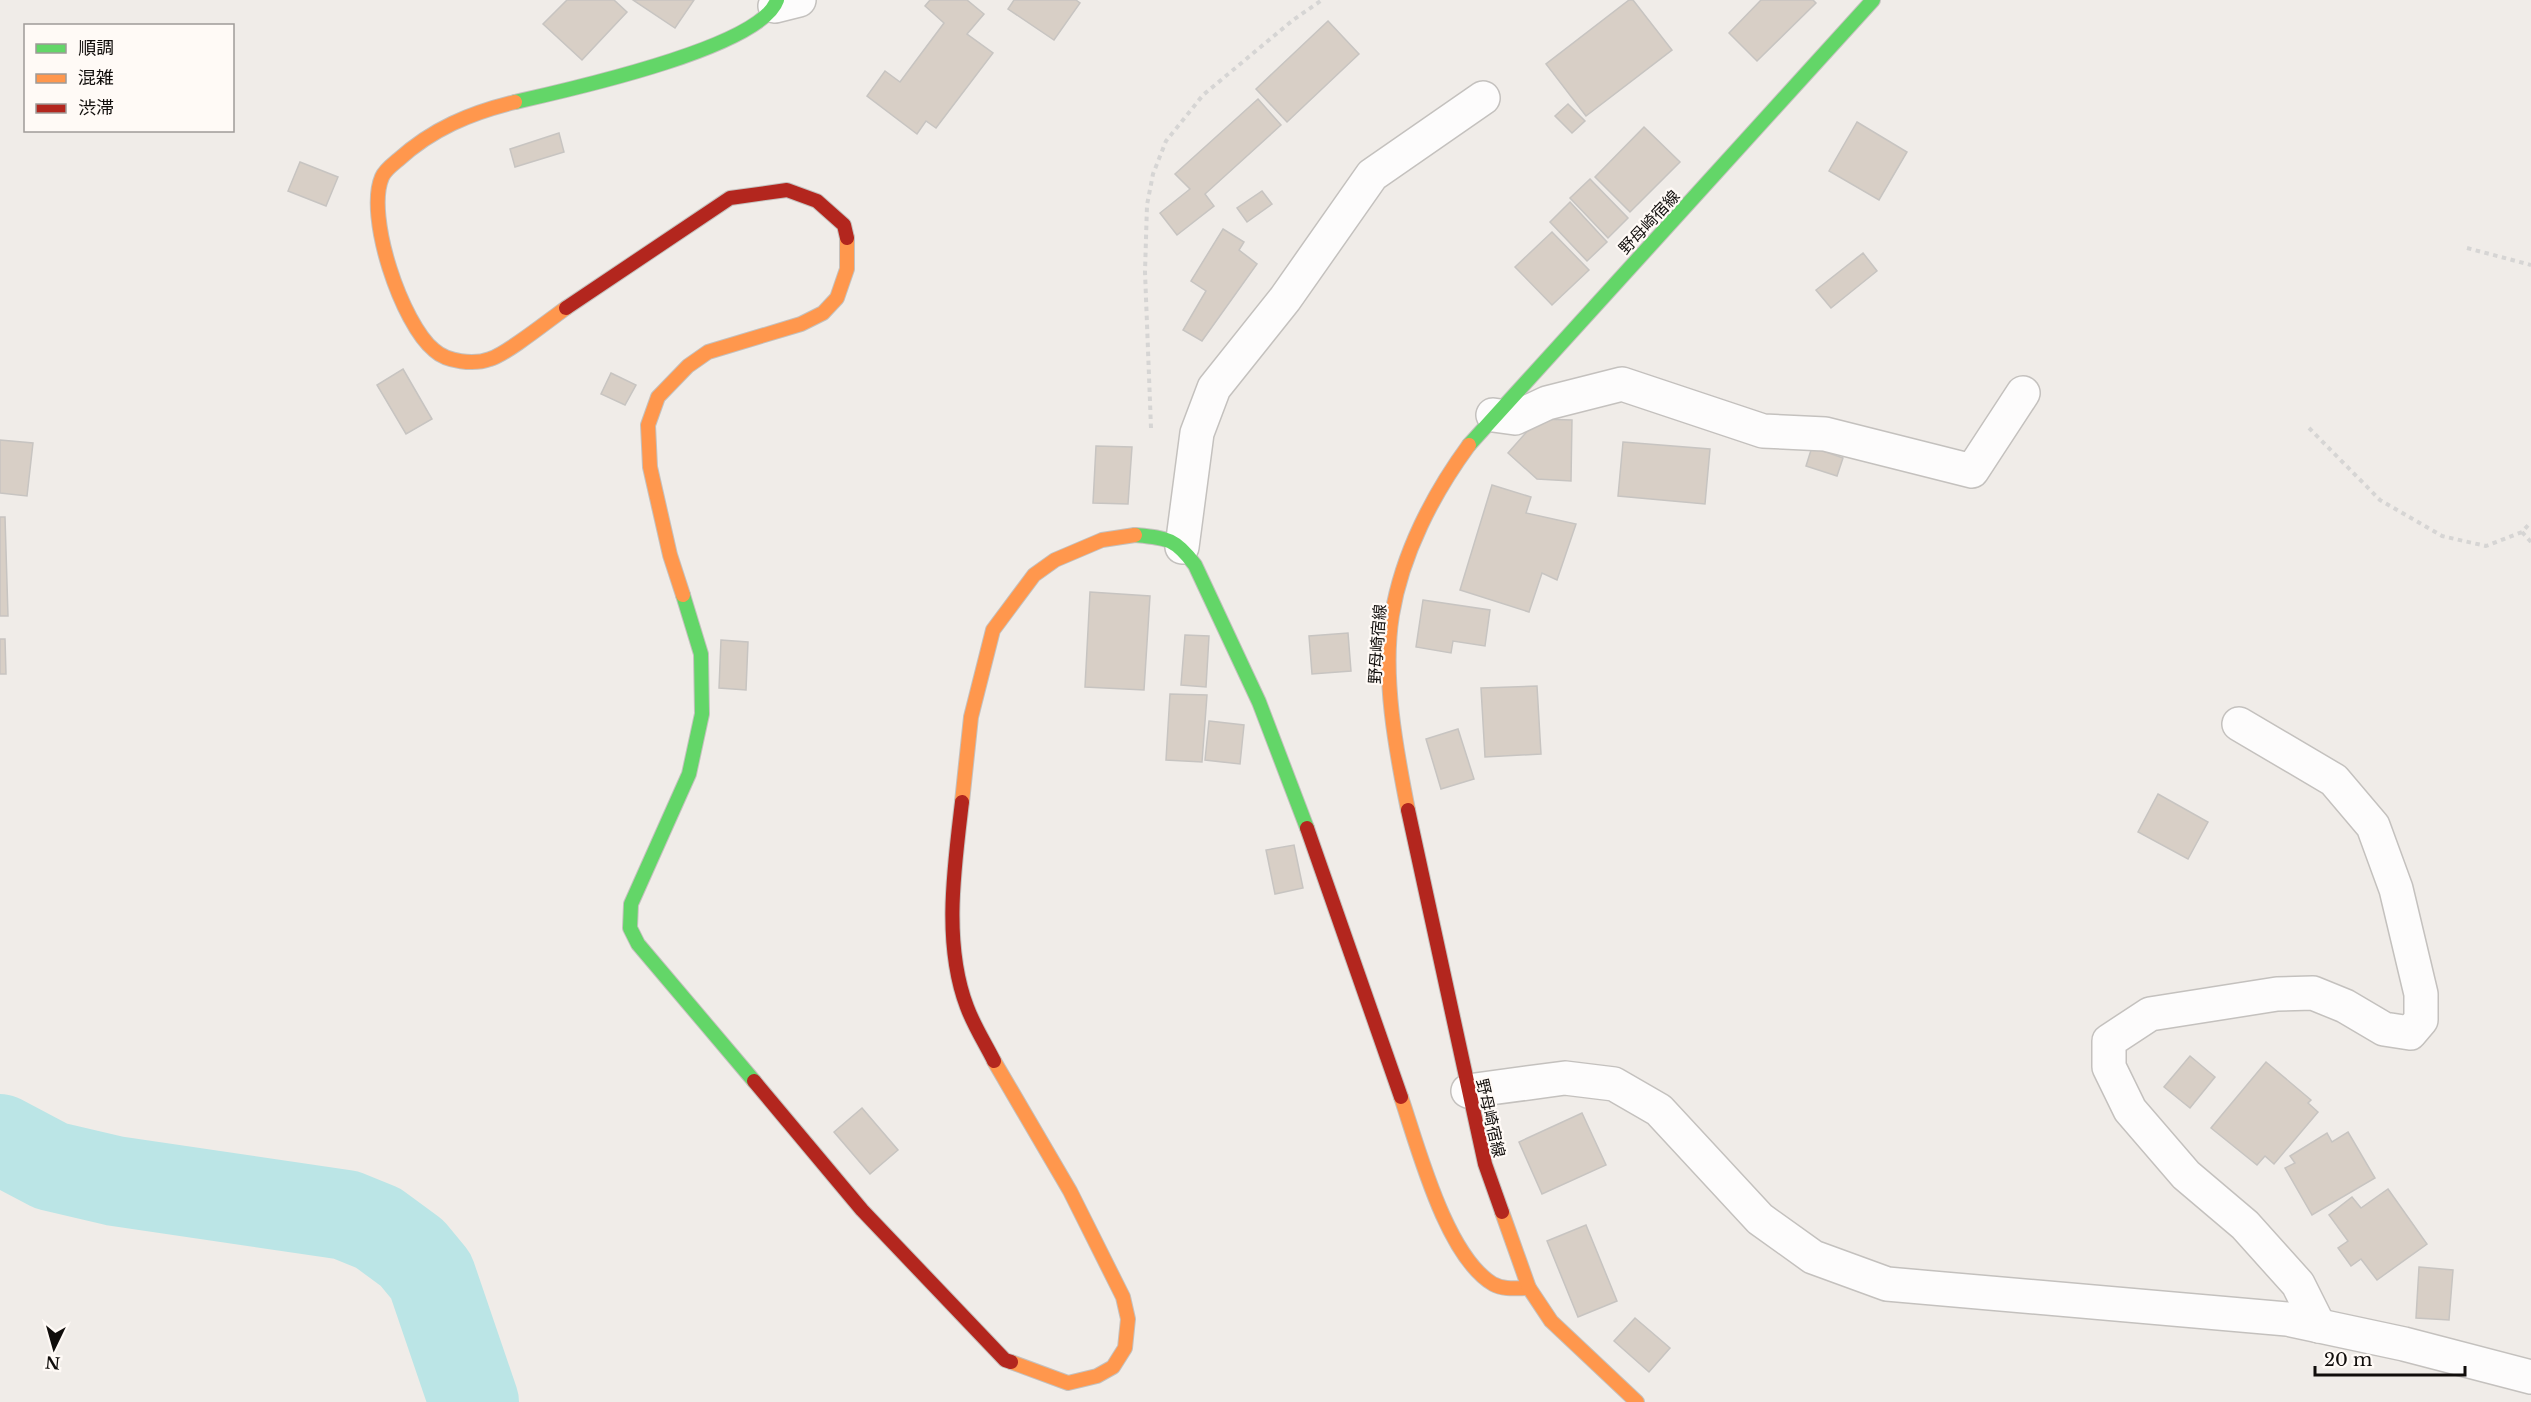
<svg xmlns="http://www.w3.org/2000/svg" width="2531" height="1402" font-family="'Libre Baskerville','Noto Sans JP',serif">
  <style>
    .lines { fill: none; stroke-linecap: round; stroke-linejoin: round }
    .river { stroke: #bbe5e6; stroke-width: 90 }
    .building { fill: #d8cfc6; stroke: #c7c4c1; stroke-width: 1.5 }
    .street-casing { stroke: #c4c1be; stroke-width: 36 }
    .fast-casing { stroke: #c4c1be; stroke-width: 16 }
    .slow-casing { stroke: #c4c1be; stroke-width: 16 }
    .jam-casing { stroke: #c4c1be; stroke-width: 16 }
    .path { stroke: #d6d5d4; stroke-width: 4; stroke-dasharray: 4.5 4.5; stroke-linecap: butt }
    .street { stroke: #fdfcfc; stroke-width: 33 }
    .fast { stroke: #63d668; stroke-width: 14 }
    .slow { stroke: #ff974d; stroke-width: 14 }
    .jam { stroke: #b3261e; stroke-width: 14 }
    .labels { text-anchor: middle; stroke-width: 4.5; stroke-linejoin: round; paint-order: stroke }
    .street-label { font-size: 16px; fill: #100d0b; stroke: #fffaf6 }
  </style>
  <rect width="100%" height="100%" fill="#f0ece8"/>
  <g class="lines">
    <path class="river" d="M0 1139 51 1166 115 1181 346 1215 378 1228 412 1253 431 1276 474 1402"/>
  </g>
  <g class="building">
    <path d="M567 0H614L627 12 582 60 543 24Z"/>
    <path d="M633 0H694L675 28Z"/>
    <path d="M930 0H967L984 14 967 34 993 53 936 128 926 121 917 134 867 96 885 71 900 82 944 23 925 6Z"/>
    <path d="M1014 0H1076L1080 3 1054 40 1008 9Z"/>
    <path d="M1629 0H1633L1672 50 1586 116 1546 64Z"/>
    <path d="M1761 0H1813L1816 3 1757 61 1729 33Z"/>
    <path d="M1328 21 1359 54 1287 122 1256 89Z"/>
    <path d="M1258 99 1281 125 1205 194 1214 206 1177 235 1160 213 1190 189 1175 174Z"/>
    <path d="M1568 104 1585 121 1572 133 1555 116Z"/>
    <path d="M1857 122 1907 152 1879 200 1829 171Z"/>
    <path d="M1644 127 1680 162 1630 212 1595 177Z"/>
    <path d="M559 133 564 152 515 167 510 149Z"/>
    <path d="M300 162 338 177 326 206 288 191Z"/>
    <path d="M1590 179 1628 218 1608 238 1570 198Z"/>
    <path d="M1262 191 1272 204 1247 222 1237 208Z"/>
    <path d="M1570 202 1607 242 1587 261 1550 222Z"/>
    <path d="M1223 229 1244 242 1239 250 1257 264 1202 341 1183 330 1206 291 1191 281Z"/>
    <path d="M1552 232 1589 270 1552 305 1515 267Z"/>
    <path d="M1863 253 1877 271 1831 308 1816 290Z"/>
    <path d="M403 369 432 419 406 434 377 385Z"/>
    <path d="M611 373 636 385 625 405 601 394Z"/>
    <path d="M1538 419 1572 420 1571 481 1537 479 1508 453Z"/>
    <path d="M0 440 33 443 27 496 0 493Z"/>
    <path d="M1623 442 1710 449 1705 504 1618 496Z"/>
    <path d="M1096 446 1132 447 1128 504 1093 503Z"/>
    <path d="M1812 447 1843 458 1837 476 1806 466Z"/>
    <path d="M1492 485 1531 497 1526 513 1576 524 1557 580 1542 573 1529 612 1460 590Z"/>
    <path d="M0 517H5L8 616H0Z"/>
    <path d="M1090 592 1150 596 1144 690 1085 687Z"/>
    <path d="M1423 600 1490 610 1485 646 1453 641 1451 653 1416 647Z"/>
    <path d="M1348 633 1351 671 1312 674 1309 636Z"/>
    <path d="M1185 635 1209 636 1206 687 1181 685Z"/>
    <path d="M0 639H5L6 674H0Z"/>
    <path d="M721 640 748 642 746 690 719 688Z"/>
    <path d="M1537 686 1541 754 1485 757 1481 688Z"/>
    <path d="M1170 694 1207 695 1202 762 1166 760Z"/>
    <path d="M1209 721 1244 725 1240 764 1205 760Z"/>
    <path d="M1458 729 1474 779 1441 789 1426 739Z"/>
    <path d="M2158 794 2208 822 2188 859 2138 832Z"/>
    <path d="M1294 845 1303 888 1275 894 1266 850Z"/>
    <path d="M2190 1056 2215 1077 2190 1108 2164 1087Z"/>
    <path d="M2266 1062 2311 1100 2308 1103 2318 1112 2274 1164 2265 1156 2257 1165 2211 1128Z"/>
    <path d="M862 1108 898 1150 870 1174 834 1132Z"/>
    <path d="M1582 1113 1606 1165 1542 1194 1519 1142Z"/>
    <path d="M2348 1132 2375 1178 2312 1215 2285 1168 2295 1163 2290 1156 2327 1133 2332 1142Z"/>
    <path d="M2388 1189 2427 1244 2377 1280 2361 1259 2351 1266 2338 1248 2348 1241 2329 1215 2352 1197 2361 1208Z"/>
    <path d="M1586 1225 1617 1301 1578 1317 1547 1241Z"/>
    <path d="M2419 1267 2453 1270 2449 1320 2416 1318Z"/>
    <path d="M1635 1318 1670 1348 1649 1372 1614 1341Z"/>
  </g>
  <g class="lines">
    <g class="street-casing">
      <g id="street">
        <path d="M775 6 799 0"/>
        <path d="M1493 415 1515 418 1547 403 1622 384 1763 431 1825 434 1972 471 2023 393"/>
        <path d="M1182 547 1197 433 1214 388 1285 299 1372 175 1483 98"/>
        <path d="M2239 724 2334 780 2373 826 2396 889 2421 994V1020L2410 1033 2384 1029 2345 1006 2313 993 2277 994 2150 1014 2109 1041V1067L2130 1110 2186 1175 2245 1225 2298 1284 2319 1326"/>
        <path d="M1468 1091 1565 1078 1614 1084 1659 1110 1760 1219 1813 1257 1887 1284 2287 1319 2404 1344 2531 1377"/>
      </g>
    </g>
    <g class="fast-casing">
      <g id="fast">
        <path d="M515 102C563 91 761 48 777 0"/>
        <path d="M1469 445 1873 0"/>
        <path d="M1135 535C1167 538 1175 538 1195 565L1259 702 1307 828"/>
        <path d="M683 595 701 654 702 714 689 774 631 904 630 928 638 944 754 1081"/>
      </g>
    </g>
    <g class="slow-casing">
      <g id="slow">
        <path d="M515 102C470 113 432 129 398 160 392 165 385 170 382 177 365 216 402 324 434 350 447 362 474 365 490 359 507 354 549 320 566 308"/>
        <path d="M683 595 670 555 650 467 648 425 658 397 688 366 708 352 801 324 823 313 837 298 847 269V238"/>
        <path d="M962 802 971 717 993 630 1034 575 1055 560 1102 540 1135 535"/>
        <path d="M1408 810C1396 750 1382 676 1392 615 1402 554 1433 494 1469 445"/>
        <path d="M994 1061 1070 1191 1123 1297 1128 1319 1125 1348 1113 1367 1097 1376 1068 1383 1011 1362"/>
        <path d="M1401 1097C1418 1147 1446 1256 1493 1284 1504 1290 1517 1288 1529 1288"/>
        <path d="M1502 1212 1529 1288 1551 1321 1637 1402"/>
      </g>
    </g>
    <g class="jam-casing">
      <g id="jam">
        <path d="M566 308 730 198 787 190 817 201 844 225 847 238"/>
        <path d="M962 802C954 869 943 944 967 1007 974 1026 985 1043 994 1061"/>
        <path d="M1408 810 1485 1164 1502 1212"/>
        <path d="M1307 828 1401 1097"/>
        <path d="M754 1081 862 1210 1005 1360 1011 1362"/>
      </g>
    </g>
    <g class="path">
      <path d="M2467 248 2531 265"/>
      <path d="M1151 428 1145 272 1147 205 1153 174 1166 141 1203 95 1293 20 1322 0"/>
      <path d="M2309 428 2380 500 2442 536 2486 546 2522 532 2531 522"/>
      <path d="M2522 532 2531 542"/>
    </g>
    <use href="#street" class="street"/>
    <use href="#fast" class="fast"/>
    <use href="#slow" class="slow"/>
    <use href="#jam" class="jam"/>
  </g>
  <g class="labels">
    <g class="street-label">
      <text transform="translate(1649 222) rotate(-47)" y="6">野母崎宿線</text>
      <text transform="translate(1377 644) rotate(-86)" y="6">野母崎宿線</text>
      <text transform="translate(1491 1118) rotate(77)" y="6">野母崎宿線</text>
    </g>
  </g>
  <rect x="24" y="24" width="210" height="108" fill="#fffaf6" stroke="#9f9b98" stroke-width="1.5"/>
  <rect x="36" y="44" width="30" height="9" fill="#63d668" stroke="#9f9b98" stroke-width="1.5"/>
  <text x="78" y="54" font-size="18" fill="#100d0b">順調</text>
  <rect x="36" y="74" width="30" height="9" fill="#ff974d" stroke="#9f9b98" stroke-width="1.5"/>
  <text x="78" y="84" font-size="18" fill="#100d0b">混雑</text>
  <rect x="36" y="104" width="30" height="9" fill="#b3261e" stroke="#9f9b98" stroke-width="1.5"/>
  <text x="78" y="114" font-size="18" fill="#100d0b">渋滞</text>
  <g transform="translate(54 1348) rotate(185)" stroke="#fffaf6" stroke-width="4.5" paint-order="stroke">
  <path d="M0-4.5L10 22L0 15L-10 22Z" fill="#100d0b"/>
  <text y="-9" font-size="16" font-weight="bold" text-anchor="middle" fill="#100d0b">N</text>
  </g>
  <path d="M2315 1366v9h150v-9" fill="none" stroke="#100d0b" stroke-width="3"/>
  <text x="2324" y="1366" font-size="18" fill="#100d0b" stroke="#fffaf6" stroke-width="4.5" paint-order="stroke">20 m</text>
</svg>
